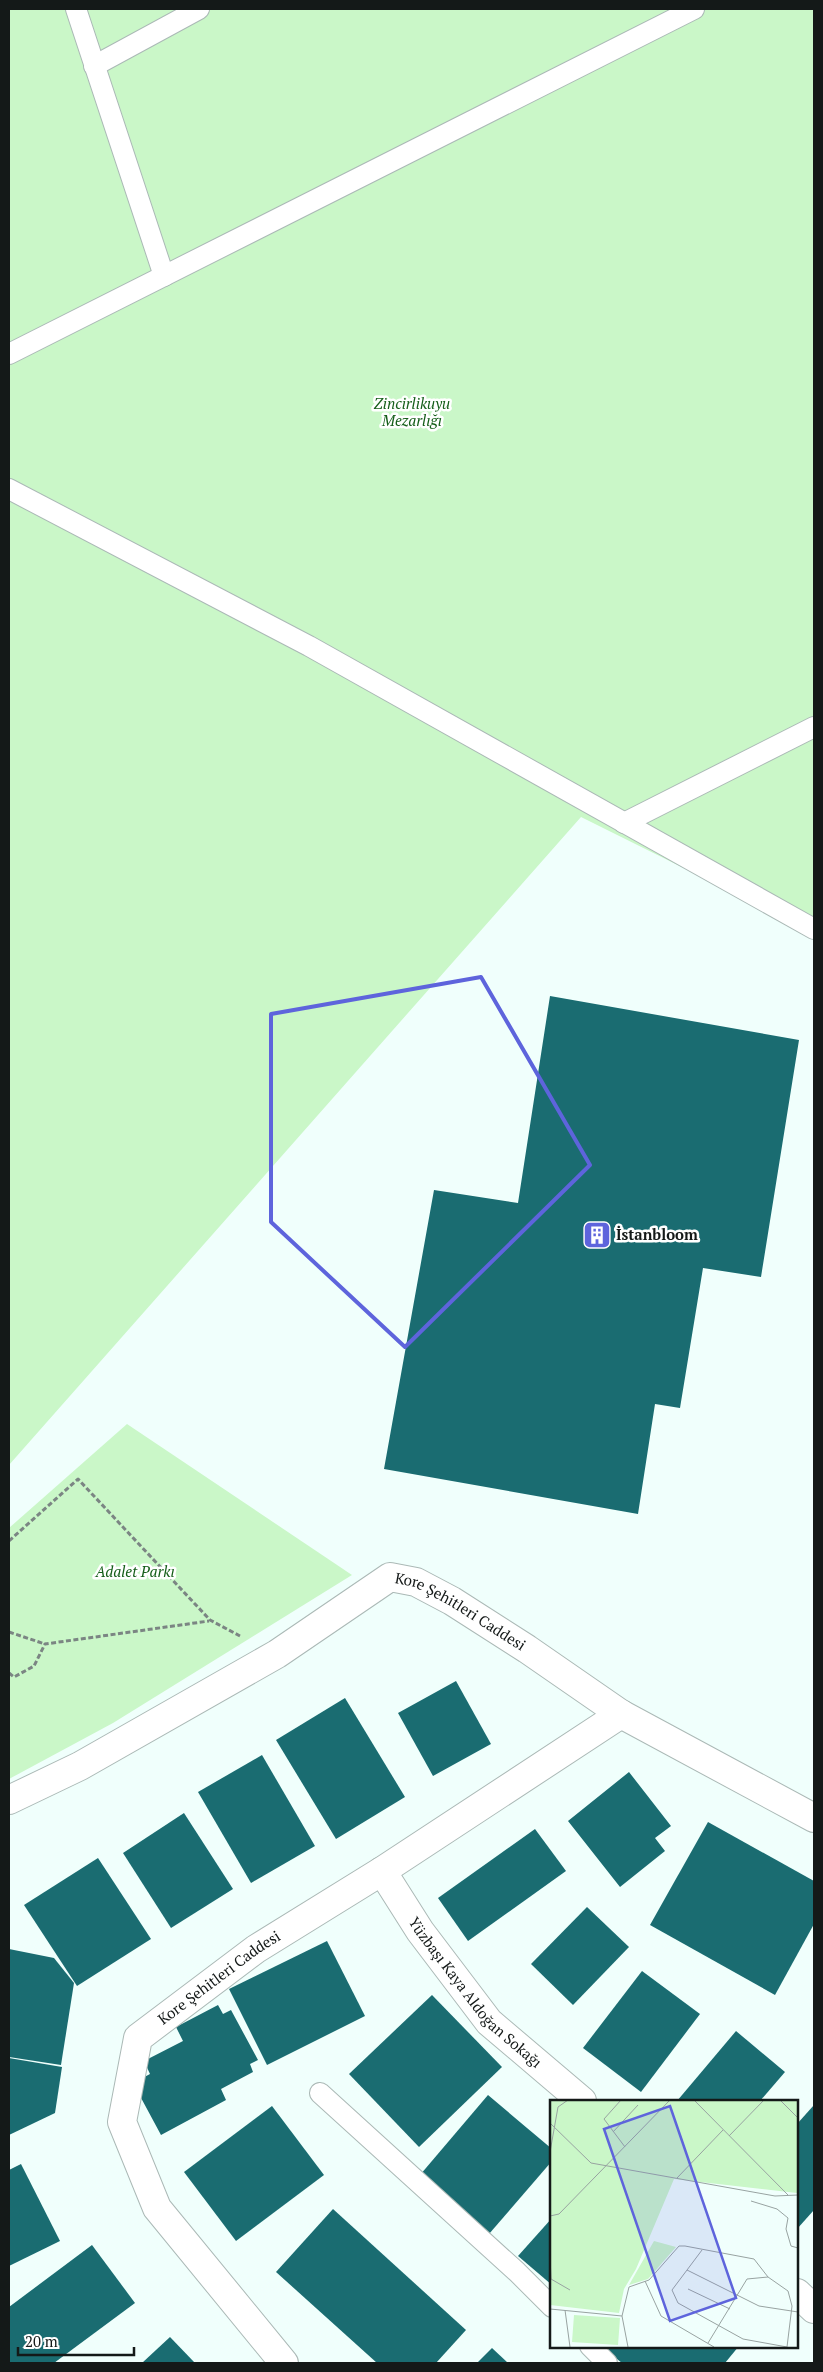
<svg xmlns="http://www.w3.org/2000/svg" width="823" height="2372" font-family="'PT Serif',serif">
  <style>
    .green { fill: #caf7c8 }
    .building { fill: #1a6c71 }
    .lines { fill: none; stroke-linecap: round; stroke-linejoin: round }
    .service-casing { stroke: #abb9b6; stroke-width: 22 }
    .minor-casing { stroke: #abb9b6; stroke-width: 30 }
    .tertiary-casing { stroke: #abb9b6; stroke-width: 30 }
    .path { stroke: #7b8583; stroke-width: 3; stroke-dasharray: 5 2.5; stroke-linecap: butt }
    .service { stroke: #fff; stroke-width: 20 }
    .minor { stroke: #fff; stroke-width: 28 }
    .tertiary { stroke: #fff; stroke-width: 28 }
    .marked { fill: none; stroke: #5e64dc; stroke-width: 4; stroke-linejoin: round }
    .labels { text-anchor: middle; stroke-width: 5; stroke-linejoin: round; paint-order: stroke }
    .park-label { font-size: 15px; font-style: italic; fill: #155e19; stroke: #fff }
    .poi-label { font-size: 15px; font-weight: bold; fill: #141918; stroke: #fff; text-anchor: start }
    .street-label { font-size: 15px; fill: #141918; stroke: #fff }
    .inset-road { fill: none; stroke: #98a3a1; stroke-width: 1 }
    .view { fill: #5e64dc; fill-opacity: 0.15; stroke: #5e64dc; stroke-width: 2.5 }
    .inset-edge { fill: none; stroke: #141918; stroke-width: 2.5 }
  </style>
  <rect width="100%" height="100%" fill="#f0fffc"/>
  <g class="green">
    <path d="M9 9H814V933L581 817 9 1465Z"/>
    <path d="M127 1424 352 1575 113 1723 9 1779V1528Z"/>
  </g>
  <g class="building">
    <path d="M550 996 799 1040 761 1277 703 1268 680 1408 655 1404 638 1514 384 1469 434 1190 518 1203Z"/>
    <path d="M456 1681 491 1744 433 1776 398 1713Z"/>
    <path d="M345 1698 405 1797 336 1839 276 1740Z"/>
    <path d="M262 1755 315 1846 251 1883 198 1792Z"/>
    <path d="M629 1772 671 1826 655 1838 665 1851 620 1887 568 1821Z"/>
    <path d="M184 1813 233 1889 171 1928 123 1853Z"/>
    <path d="M708 1822 814 1881V1924L775 1995 650 1925Z"/>
    <path d="M535 1829 566 1871 468 1941 438 1898Z"/>
    <path d="M98 1858 151 1939 77 1986 24 1905Z"/>
    <path d="M587 1907 629 1947 573 2005 531 1964Z"/>
    <path d="M327 1941 365 2016 267 2065 229 1989Z"/>
    <path d="M9 1949 54 1958 74 1983 61 2065 9 2057Z"/>
    <path d="M642 1971 700 2014 641 2092 583 2048Z"/>
    <path d="M432 1995 502 2067 419 2147 349 2074Z"/>
    <path d="M218 2005 223 2014 231 2010 258 2060 250 2064 253 2072 221 2089 226 2100 161 2135 133 2083 150 2074 144 2061 183 2041 176 2027Z"/>
    <path d="M736 2031 785 2072 760 2101H677Z"/>
    <path d="M9 2058 62 2067 55 2113 9 2135Z"/>
    <path d="M488 2095 552 2149V2161L489 2234 420 2175Z"/>
    <path d="M814 2105V2210L797 2229V2124Z"/>
    <path d="M272 2106 324 2175 236 2241 184 2172Z"/>
    <path d="M21 2164 60 2241 9 2266V2170Z"/>
    <path d="M333 2209 466 2330 436 2363H377L276 2272Z"/>
    <path d="M552 2218V2285L518 2256Z"/>
    <path d="M92 2245 135 2303 54 2363H9V2307Z"/>
    <path d="M170 2337 195 2363H142Z"/>
    <path d="M612 2346H739L725 2363H622L607 2351Z"/>
    <path d="M492 2348 508 2363H477Z"/>
  </g>
  <g class="lines">
    <g class="service-casing">
      <g id="service">
        <path d="M76 9 164 276"/>
        <path d="M94 66 199 9"/>
        <path d="M9 354 694 9"/>
        <path d="M9 489 309 646 814 929"/>
        <path d="M624 823 814 727"/>
        <path d="M320 2093 517 2272 552 2307"/>
        <path d="M590 2346 607 2363"/>
      </g>
    </g>
    <g class="minor-casing">
      <g id="minor">
        <path id="s1" d="M382 1871 420 1931 489 2022 582 2101"/>
        <path d="M797 2293 814 2309"/>
      </g>
    </g>
    <g class="tertiary-casing">
      <g id="tertiary">
        <path id="s2" d="M9 1800 80 1766 277 1654 390 1577 416 1582 452 1601 527 1649 621 1714 814 1818"/>
        <path id="s3" d="M284 2363 157 2208 122 2122 138 2038 256 1949 382 1871 621 1714"/>
      </g>
    </g>
    <g class="path">
      <path d="M9 1541 78 1479 210 1620 240 1636"/>
      <path d="M9 1632 45 1644"/>
      <path d="M9 1673 14 1677 34 1666 45 1644 209 1621"/>
    </g>
    <use href="#service" class="service"/>
    <use href="#minor" class="minor"/>
    <use href="#tertiary" class="tertiary"/>
  </g>
  <path class="marked" d="M481 977 590 1165 405 1347 271 1222V1014Z"/>
  <defs>
    <g id="building-square" transform="scale(1.4375)"><rect x="-9" y="-9" width="18" height="18" rx="4" fill="#5e64dc" stroke="#fff"/><path d="M-4-6H4V6H1V3H-1V6H-4ZM-2.5-4.3h1.7v1.8h-1.7ZM.8-4.3h1.7v1.8H.8ZM-2.5-1h1.7V.8h-1.7ZM.8-1h1.7V.8H.8Z" fill="#fff"/></g>
  </defs>
  <g fill-rule="evenodd">
    <use href="#building-square" x="597" y="1235"/>
  </g>
  <g class="labels">
    <g class="park-label">
      <text x="412" y="409">Zincirlikuyu<tspan x="412" dy="17">Mezarlığı</tspan></text>
      <text x="135" y="1577">Adalet Parkı</text>
    </g>
    <g class="poi-label">
      <text x="616" y="1240">İstanbloom</text>
    </g>
    <g class="street-label">
      <text dy="5" stroke="none"><textPath href="#s2" startOffset="521">Kore Şehitleri Caddesi</textPath></text>
      <text dy="5" stroke="none"><textPath href="#s3" startOffset="480">Kore Şehitleri Caddesi</textPath></text>
      <text dy="5" stroke="none"><textPath href="#s1" startOffset="154">Yüzbaşı Kaya Aldoğan Sokağı</textPath></text>
    </g>
  </g>
  <g transform="translate(550 2100)">
    <rect width="248" height="248" fill="#f0fffc"/>
    <path d="M0 0H247V93L124 79 86 169 74 189 69 213 0 205ZM104 141 126 147 98 179 79 185ZM24 215 70 218 68 245 22 242Z" fill="#caf7c8"/>
    <path class="inset-road" d="M71 0 54 19 75 47M144 0 238 95M230 0 248 18M0 23 41 63 225 96 248 95M63 32 88 5M179 36 214 0M0 52 8 7 18 0M127 78 173 30M201 101 227 109 238 118 236 129 241 146 248 148M0 116 9 114 120 0M0 156 1 179 20 190M137 170 209 206 248 212M95 181 111 216 164 247M138 189 180 209M0 209 72 216M15 210 20 247M72 216 79 187 99 180 129 146H135L204 159 218 177 238 191 242 206 237 247 193 239 128 203 122 190 152 150M72 216 78 247M158 243 197 179 218 177"/>
    <path class="view" d="M120 6 186 198 120 221 54 29Z"/>
    <rect width="248" height="248" class="inset-edge"/>
  </g>
  <rect width="823" height="2372" fill="none" stroke="#141918" stroke-width="20"/>
  <path d="M18 2347v8h116v-8" fill="none" stroke="#141918" stroke-width="2.5"/>
  <text x="25" y="2347" font-size="15" fill="#141918" stroke="#ffffff" stroke-width="4" paint-order="stroke">20 m</text>
</svg>
